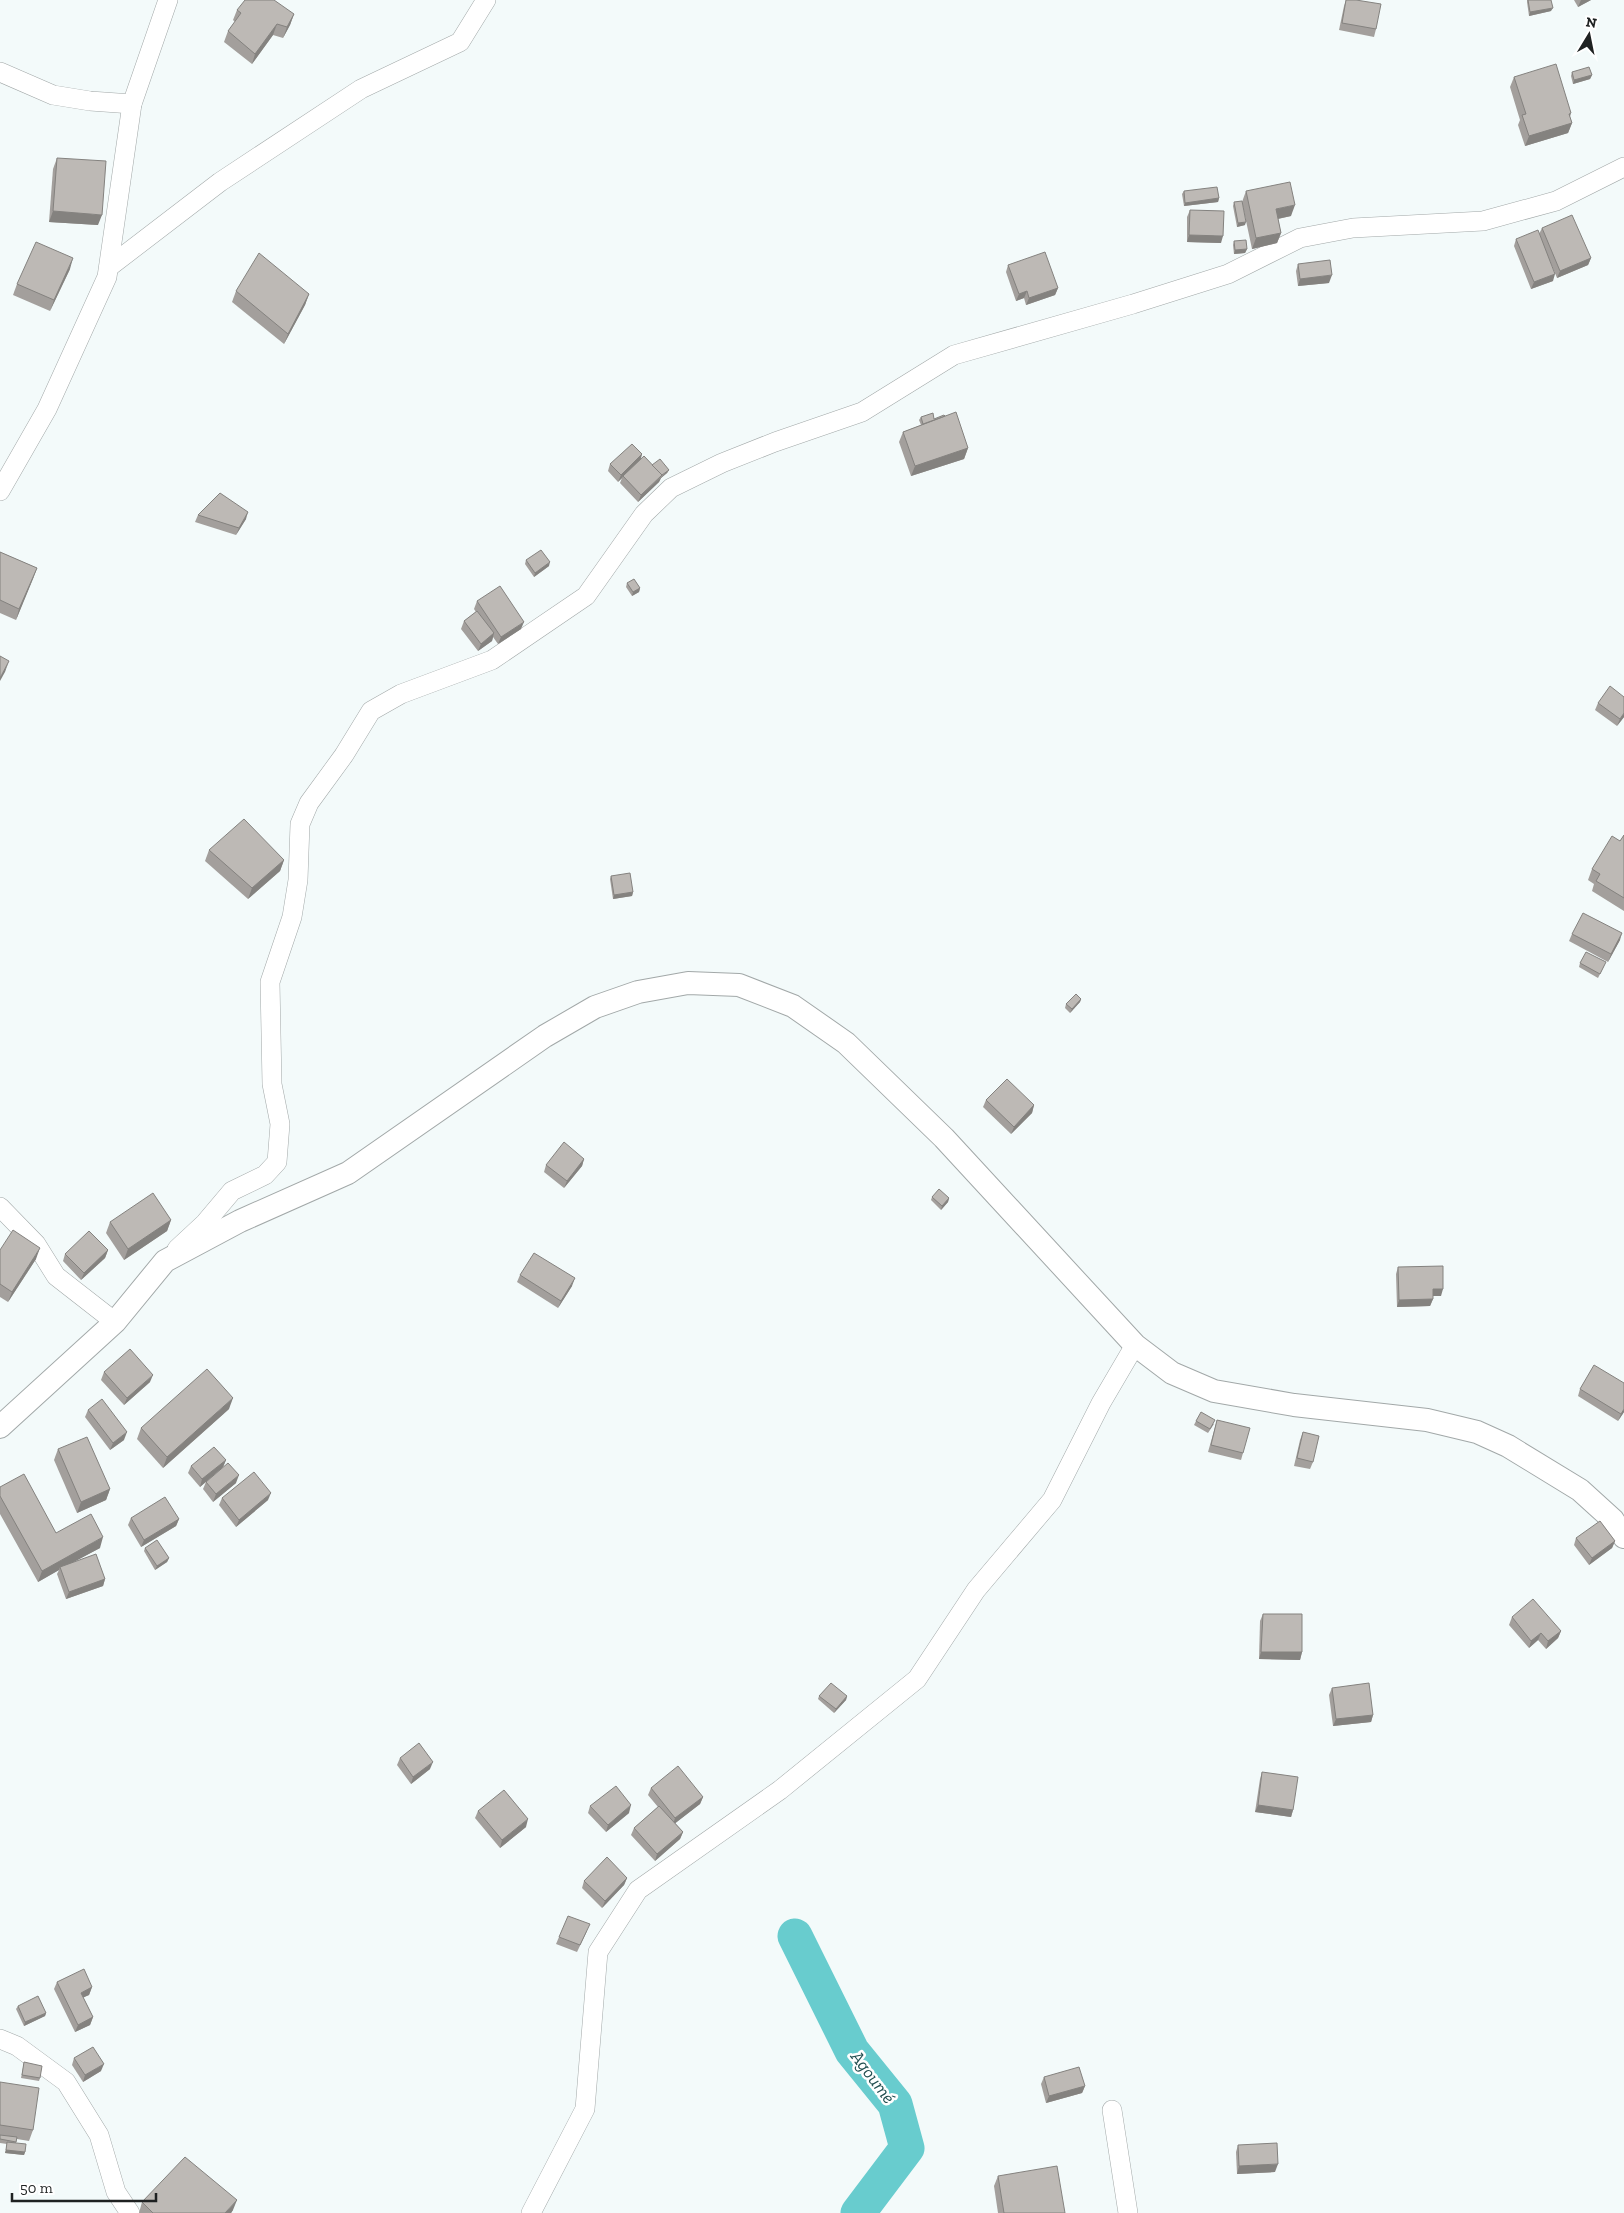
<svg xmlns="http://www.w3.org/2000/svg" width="1624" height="2213" font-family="'Zilla Slab',serif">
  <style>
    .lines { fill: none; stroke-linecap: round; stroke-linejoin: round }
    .river { stroke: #68ccce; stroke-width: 35 }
    .minor-casing { stroke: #a2a8a8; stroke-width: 20 }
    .tertiary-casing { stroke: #a2a8a8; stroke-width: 24 }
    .minor { stroke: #fff; stroke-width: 19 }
    .tertiary { stroke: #fff; stroke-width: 22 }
    .wall { fill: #a39f9c }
    .shaded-wall { fill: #84827f }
    .building { fill: #bdb9b5; stroke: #84827f }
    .labels { text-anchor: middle; stroke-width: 5; stroke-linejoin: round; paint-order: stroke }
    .water-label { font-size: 18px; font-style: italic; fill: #214e4f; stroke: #fff }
  </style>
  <rect width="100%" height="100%" fill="#f3fafa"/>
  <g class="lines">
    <path class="river" d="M795 1936 852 2051 895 2104 907 2148 858 2213"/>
    <g class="minor-casing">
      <g id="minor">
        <path d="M0 72 53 95 90 101 132 104"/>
        <path d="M109 267 220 182 361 89 460 42 486 0"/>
        <path d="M0 491 47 409 107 277 132 104 168 0"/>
        <path d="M0 1207 36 1244 56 1276 115 1322"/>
        <path d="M177 1249 205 1223 232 1191 265 1175 277 1162 280 1124 272 1084 270 982 292 917 298 880 300 824 309 803 344 755 371 711 401 694 492 660 586 596 644 514 671 488 722 463 775 442 862 412 954 355 1133 304 1228 274 1300 238 1353 228 1483 221 1556 201 1624 167"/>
        <path d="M0 2039 17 2046 66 2082 99 2135 116 2192 130 2213"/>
        <path d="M1112 2110 1128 2213"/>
        <path d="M531 2213 585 2109 598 1952 638 1890 780 1790 917 1679 976 1590 1052 1500 1101 1403 1135 1345"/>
      </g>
    </g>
    <g class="tertiary-casing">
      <path id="tertiary" d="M0 1427 115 1322 165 1261 240 1221 348 1173 545 1036 595 1007 638 992 688 983 739 985 793 1006 846 1043 944 1138 1135 1345 1172 1373 1214 1391 1294 1405 1427 1420 1477 1432 1508 1446 1580 1490 1613 1520 1624 1537"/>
    </g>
    <use href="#minor" class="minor"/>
    <use href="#tertiary" class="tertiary"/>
  </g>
  <g class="wall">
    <path d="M1346 0 1376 29 1374 37 1339 30 1344 6Z"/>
    <path d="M1527 0H1551V11L1529 16 1527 2Z"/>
    <path d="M1574 0H1591L1578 7Z"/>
    <path d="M237 10 294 14 290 25 283 38 273 35 252 64 224 42 228 31 235 22 233 20Z"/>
    <path d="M1572 72 1592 75 1590 79 1573 84 1571 76Z"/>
    <path d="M1514 77 1570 117 1572 123 1568 133 1525 146 1518 125 1520 120 1510 87Z"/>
    <path d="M57 158 98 225 49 222 53 169Z"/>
    <path d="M1184 191 1219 198 1218 202 1184 206 1182 194Z"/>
    <path d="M1246 191 1291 216 1278 219 1281 233 1277 243 1252 249 1242 202Z"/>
    <path d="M1234 202 1245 225 1237 227 1233 206Z"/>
    <path d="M1190 210 1221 243 1187 242V217Z"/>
    <path d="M1542 228 1591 258 1588 265 1557 278 1550 261 1553 281 1531 289 1514 246 1516 239 1539 234Z"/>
    <path d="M1234 241 1247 249 1245 253 1234 254 1233 245Z"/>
    <path d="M1298 264 1329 283 1298 286 1296 271Z"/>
    <path d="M1008 265 1058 288 1055 295 1026 305 1024 298 1016 301 1006 272Z"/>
    <path d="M70 269 50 311 13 295 17 284Z"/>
    <path d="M236 291 309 294 305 305 284 344 232 302Z"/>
    <path d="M921 417 934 419 968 448 964 459 911 476 899 442 903 432 921 425 919 420Z"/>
    <path d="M642 454 640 460 652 465 669 470 667 473 661 478 659 482 638 502 620 483 622 478 618 482 608 471 610 464Z"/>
    <path d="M198 515 246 519 236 535 195 522Z"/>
    <path d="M0 552 37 568 16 620 0 613Z"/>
    <path d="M526 560 549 566 534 577 525 564Z"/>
    <path d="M627 583 640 588 639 592 632 596 626 587Z"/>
    <path d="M477 601 521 629 498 644 493 637 492 641 478 651 461 629 464 621 476 612 474 609Z"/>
    <path d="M1598 703 1624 717 1617 726 1595 710Z"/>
    <path d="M1624 835V911L1592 891 1594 884 1588 880 1592 869 1620 841Z"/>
    <path d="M209 850 284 860 280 871 248 899 205 861Z"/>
    <path d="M611 876 633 892 632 896 613 899 610 879Z"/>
    <path d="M1572 934 1620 940 1608 962 1569 941Z"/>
    <path d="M1580 963 1604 966 1598 978 1579 967Z"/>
    <path d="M1081 999 1080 1002 1070 1013 1065 1008 1066 1004Z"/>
    <path d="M986 1100 1034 1105 1032 1113 1011 1134 983 1107Z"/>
    <path d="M584 1159 582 1166 564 1188 544 1172 546 1165Z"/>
    <path d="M932 1197 949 1198 948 1202 941 1210 931 1200Z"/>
    <path d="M171 1220 167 1231 124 1260 106 1233 110 1222Z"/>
    <path d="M0 1250 36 1259 8 1302 0 1297Z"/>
    <path d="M108 1250 105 1258 81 1280 63 1261 65 1254Z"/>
    <path d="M1398 1267 1441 1296H1433V1299L1430 1306 1397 1307 1396 1274Z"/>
    <path d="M520 1275 572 1286 558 1308 517 1282Z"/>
    <path d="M104 1372 150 1382 124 1405 101 1380Z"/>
    <path d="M1580 1389 1624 1412 1618 1421 1578 1396Z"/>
    <path d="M229 1409 163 1468 137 1439 141 1428Z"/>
    <path d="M88 1410 124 1440 110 1450 85 1417Z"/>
    <path d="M1217 1420 1243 1453 1241 1460 1208 1452Z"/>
    <path d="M1196 1421 1214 1424 1208 1433 1194 1425Z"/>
    <path d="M1303 1432 1313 1462 1310 1469 1294 1466 1300 1440Z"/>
    <path d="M58 1449 110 1489 106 1500 77 1513 54 1460Z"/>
    <path d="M226 1460 223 1467 200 1487 188 1473 191 1466Z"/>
    <path d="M206 1482 236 1483 213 1502 203 1489Z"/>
    <path d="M0 1487 56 1533 100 1548 71 1563 105 1579 103 1586 66 1599 57 1574 59 1570 38 1582 0 1514Z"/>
    <path d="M222 1498 268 1500 236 1527 219 1505Z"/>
    <path d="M131 1518 179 1519 176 1526 141 1547 128 1525Z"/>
    <path d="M1576 1538 1615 1541 1612 1548 1589 1565 1574 1545Z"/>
    <path d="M145 1548 169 1558 167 1562 155 1570 144 1551Z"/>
    <path d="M1263 1614 1302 1652 1300 1660 1259 1659 1260 1621Z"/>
    <path d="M1512 1617 1561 1631 1558 1638 1546 1649 1538 1640 1529 1648 1509 1625Z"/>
    <path d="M1332 1688 1373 1715 1371 1722 1333 1726 1329 1695Z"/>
    <path d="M819 1696H847L846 1700 834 1713 818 1699Z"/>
    <path d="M400 1758 430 1769 411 1784 397 1765Z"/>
    <path d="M1262 1772 1293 1810 1291 1817 1255 1812 1260 1779Z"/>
    <path d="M651 1788 703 1797 700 1804 675 1823 683 1832 680 1839 655 1861 631 1835 634 1828 658 1807 648 1795Z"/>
    <path d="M590 1806 629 1813 606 1832 588 1813Z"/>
    <path d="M478 1811 526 1827 500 1848 475 1818Z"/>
    <path d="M627 1878 624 1885 602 1908 582 1888 584 1881Z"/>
    <path d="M587 1931 577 1952 556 1944 559 1937Z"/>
    <path d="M57 1982 92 1987 89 1995 83 1997 93 2017 90 2025 75 2032 54 1989Z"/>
    <path d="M18 2006 46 2013 45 2016 24 2026 16 2009Z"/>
    <path d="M74 2058 101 2071 83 2082 72 2065Z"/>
    <path d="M24 2062 40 2078 39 2081 21 2078Z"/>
    <path d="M1044 2077 1085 2086 1082 2093 1046 2103 1041 2084Z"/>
    <path d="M0 2082 33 2130 29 2141 17 2139 16 2143 25 2152 24 2155 5 2153 7 2144 0 2143Z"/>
    <path d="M1238 2145 1275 2172 1237 2174 1236 2152Z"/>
    <path d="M998 2176 1065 2213H998L994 2186Z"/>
    <path d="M142 2202 233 2210 231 2213H139Z"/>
  </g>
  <g class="shaded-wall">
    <path d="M1581 0H1591L1578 7Z"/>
    <path d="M1553 8 1551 11 1529 16 1530 12Z"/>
    <path d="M294 14 290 25 283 38 287 27Z"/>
    <path d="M277 24 273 35 252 64 255 54Z"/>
    <path d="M1592 75 1590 79 1573 84 1574 80Z"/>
    <path d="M1571 113 1568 124 1572 123 1568 133 1525 146 1529 136Z"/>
    <path d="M1219 198 1218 202 1184 206 1185 203Z"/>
    <path d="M1295 205 1291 216 1272 220 1276 209Z"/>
    <path d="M53 211 102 215 98 225 49 222Z"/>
    <path d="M1246 222 1245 225 1237 227 1238 223Z"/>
    <path d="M1281 233 1277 243 1252 249 1256 238Z"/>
    <path d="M1189 235 1223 236 1221 243 1187 242Z"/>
    <path d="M1247 249 1245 253 1234 254 1235 250Z"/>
    <path d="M73 258 70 269 50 311 54 300Z"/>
    <path d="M1591 258 1588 265 1557 278 1560 271Z"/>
    <path d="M1555 274 1553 281 1531 289 1534 282Z"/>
    <path d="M1332 275 1329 283 1298 286 1300 279Z"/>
    <path d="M1058 288 1055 295 1026 305 1029 298Z"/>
    <path d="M1027 291 1024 298 1016 301 1019 294Z"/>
    <path d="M309 294 305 305 284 344 288 334Z"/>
    <path d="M968 448 964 459 911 476 915 466Z"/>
    <path d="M642 454 640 462 623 476 622 478 618 482 621 475Z"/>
    <path d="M669 470 667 473 661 478 659 482 638 502 641 495Z"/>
    <path d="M248 512 246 519 236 535 239 528Z"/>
    <path d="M550 562 549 566 534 577 535 573Z"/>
    <path d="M37 568 33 579 16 620 19 609Z"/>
    <path d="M640 588 639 592 632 596 633 592Z"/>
    <path d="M524 622 521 629 498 644 501 637Z"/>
    <path d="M494 633 492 641 478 651 481 644Z"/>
    <path d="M9 661 5 672 0 681V678Z"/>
    <path d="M1624 713V717L1617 726 1620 719Z"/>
    <path d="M284 860 280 871 248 899 252 888Z"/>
    <path d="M633 892 632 896 613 899 614 895Z"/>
    <path d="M1622 933 1620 940 1608 962 1611 954Z"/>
    <path d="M1081 999 1080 1002 1070 1013 1072 1009Z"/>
    <path d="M1034 1105 1032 1113 1011 1134 1014 1127Z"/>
    <path d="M584 1159 582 1166 564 1188 567 1181Z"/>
    <path d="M949 1198 948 1202 941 1210 942 1206Z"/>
    <path d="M171 1220 167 1231 124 1260 128 1249Z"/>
    <path d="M40 1248 36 1259 8 1302 12 1292Z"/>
    <path d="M108 1250 105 1258 81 1280 84 1273Z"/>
    <path d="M575 1278 572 1286 558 1308 561 1301Z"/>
    <path d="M1433 1289H1443L1441 1296H1430Z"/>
    <path d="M1433 1299 1430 1306 1397 1307 1399 1300Z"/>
    <path d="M153 1375 150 1382 124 1405 127 1398Z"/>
    <path d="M233 1398 229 1409 163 1468 167 1457Z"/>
    <path d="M1624 1409V1412L1618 1421 1621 1414Z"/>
    <path d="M127 1432 124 1440 110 1450 113 1443Z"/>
    <path d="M226 1460 223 1467 200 1487 202 1479Z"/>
    <path d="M239 1475 236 1483 213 1502 216 1494Z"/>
    <path d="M110 1489 106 1500 77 1513 81 1502Z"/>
    <path d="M271 1493 268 1500 236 1527 239 1520Z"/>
    <path d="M179 1519 176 1526 141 1547 144 1540Z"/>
    <path d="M103 1537 100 1548 61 1569 60 1567 59 1570 38 1582 42 1571Z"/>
    <path d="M1615 1541 1612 1548 1589 1565 1592 1558Z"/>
    <path d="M169 1558 167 1562 155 1570 157 1566Z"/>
    <path d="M105 1579 103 1586 66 1599 69 1592Z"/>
    <path d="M1561 1631 1558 1638 1546 1649 1548 1641Z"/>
    <path d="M1541 1633 1538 1640 1529 1648 1531 1641Z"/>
    <path d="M1261 1652H1302L1300 1660 1259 1659Z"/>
    <path d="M847 1696 846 1700 834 1713 836 1709Z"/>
    <path d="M1373 1715 1371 1722 1333 1726 1336 1719Z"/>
    <path d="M433 1762 430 1769 411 1784 413 1777Z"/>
    <path d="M703 1797 700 1804 673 1825 675 1818Z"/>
    <path d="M631 1805 629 1813 606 1832 608 1825Z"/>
    <path d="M1258 1805 1293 1810 1291 1817 1255 1812Z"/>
    <path d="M528 1819 526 1827 500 1848 502 1840Z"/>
    <path d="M683 1832 680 1839 655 1861 657 1854Z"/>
    <path d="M627 1878 624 1885 602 1908 605 1901Z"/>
    <path d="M92 1987 89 1995 78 2000 81 1993Z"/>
    <path d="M46 2013 45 2016 24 2026 25 2022Z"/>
    <path d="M93 2017 90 2025 75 2032 78 2025Z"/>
    <path d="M104 2064 101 2071 83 2082 85 2075Z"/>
    <path d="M1085 2086 1082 2093 1046 2103 1049 2096Z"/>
    <path d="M6 2150 25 2152 24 2155 5 2153Z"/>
    <path d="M1278 2164 1275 2172 1237 2174 1239 2166Z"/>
    <path d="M237 2200 233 2210 231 2213H225Z"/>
  </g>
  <g class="building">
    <path d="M245 0H274L294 14 287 27 277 24 255 54 228 31 241 13 237 10Z"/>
    <path d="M1346 0H1356L1381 4 1376 29 1342 23Z"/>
    <path d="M1528 0H1551L1553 8 1530 12Z"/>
    <path d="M1556 64 1571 113 1569 114 1572 123 1529 136 1522 115 1526 114 1514 77Z"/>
    <path d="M1589 67 1592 75 1574 80 1572 72Z"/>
    <path d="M57 158 106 161 102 215 53 211Z"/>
    <path d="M1290 182 1295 205 1276 209 1281 233 1256 238 1246 191Z"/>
    <path d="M1217 187 1219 198 1185 203 1184 191Z"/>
    <path d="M1242 201 1246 222 1238 223 1234 202Z"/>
    <path d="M1190 210 1224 211 1223 236 1189 235Z"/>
    <path d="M1572 215 1591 258 1560 271 1542 228Z"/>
    <path d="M1538 230 1555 274 1534 282 1516 239Z"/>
    <path d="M1246 240 1247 249 1235 250 1234 241Z"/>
    <path d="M36 242 73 258 54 300 17 284Z"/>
    <path d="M1045 252 1058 288 1029 298 1027 291 1019 294 1008 265Z"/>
    <path d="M259 253 309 294 288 334 236 291Z"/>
    <path d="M1330 260 1332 275 1300 279 1298 264Z"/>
    <path d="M956 412 968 448 915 466 903 432Z"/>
    <path d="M933 413 934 419 944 415 945 416 923 424 921 417Z"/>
    <path d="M632 444 642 454 621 475 610 464Z"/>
    <path d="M644 456 662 475 641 495 623 476Z"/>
    <path d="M660 459 669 470 662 475 652 465Z"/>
    <path d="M220 493 248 512 239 528 198 515Z"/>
    <path d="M541 550 550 562 535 573 526 560Z"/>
    <path d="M0 552 37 568 19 609 0 600Z"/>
    <path d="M634 579 640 588 633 592 627 583Z"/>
    <path d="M500 586 524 622 501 637 477 601Z"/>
    <path d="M477 611 494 633 481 644 464 621Z"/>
    <path d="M0 656 9 661 0 678Z"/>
    <path d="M1610 686 1624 697V713L1620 719 1598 703Z"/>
    <path d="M244 819 284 860 252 888 209 850Z"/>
    <path d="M1624 835V898L1596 881 1600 874 1592 869 1612 836 1620 841Z"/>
    <path d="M630 873 633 892 614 895 611 876Z"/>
    <path d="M1583 913 1622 933 1611 954 1572 934Z"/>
    <path d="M1586 952 1606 962 1600 974 1580 963Z"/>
    <path d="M1076 994 1081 999 1072 1009 1066 1004Z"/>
    <path d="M1007 1079 1034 1105 1014 1127 986 1100Z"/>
    <path d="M564 1142 584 1159 567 1181 546 1165Z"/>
    <path d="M939 1189 949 1198 942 1206 932 1197Z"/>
    <path d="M153 1193 171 1220 128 1249 110 1222Z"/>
    <path d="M13 1230 40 1248 12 1292 0 1284V1250Z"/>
    <path d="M89 1231 108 1250 84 1273 65 1254Z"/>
    <path d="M534 1253 575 1278 561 1301 520 1275Z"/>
    <path d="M1443 1266V1289H1433V1299L1399 1300 1398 1267Z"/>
    <path d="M130 1349 153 1375 127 1398 104 1372Z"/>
    <path d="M1594 1365 1624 1383V1409L1621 1414 1580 1389Z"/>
    <path d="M207 1369 233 1398 167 1457 141 1428Z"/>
    <path d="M102 1399 127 1432 113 1443 88 1410Z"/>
    <path d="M1201 1412 1215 1420 1210 1429 1196 1421Z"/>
    <path d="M1217 1420 1250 1428 1243 1453 1211 1445Z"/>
    <path d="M1303 1432 1319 1436 1313 1462 1297 1458Z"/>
    <path d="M87 1437 110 1489 81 1502 58 1449Z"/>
    <path d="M214 1447 226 1460 202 1479 191 1466Z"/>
    <path d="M228 1463 239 1475 216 1494 206 1482Z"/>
    <path d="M254 1472 271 1493 239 1520 222 1498Z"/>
    <path d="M24 1474 56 1533 91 1514 103 1537 42 1571 0 1496V1487Z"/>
    <path d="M165 1497 179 1519 144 1540 131 1518Z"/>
    <path d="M1600 1521 1615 1541 1592 1558 1576 1538Z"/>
    <path d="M157 1540 169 1558 157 1566 145 1548Z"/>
    <path d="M96 1554 105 1579 69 1592 60 1567Z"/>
    <path d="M1533 1599 1561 1631 1548 1641 1541 1633 1531 1641 1512 1617Z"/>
    <path d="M1263 1614H1302V1652H1261Z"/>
    <path d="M831 1683 847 1696 836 1709 819 1696Z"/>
    <path d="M1369 1683 1373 1715 1336 1719 1332 1688Z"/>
    <path d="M419 1743 433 1762 413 1777 400 1758Z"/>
    <path d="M678 1766 703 1797 675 1818 651 1788Z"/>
    <path d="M1262 1772 1298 1777 1293 1810 1258 1805Z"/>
    <path d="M616 1786 631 1805 608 1825 590 1806Z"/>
    <path d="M504 1790 528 1819 502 1840 478 1811Z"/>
    <path d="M659 1806 683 1832 657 1854 634 1828Z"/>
    <path d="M607 1857 627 1878 605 1901 584 1881Z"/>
    <path d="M568 1916 590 1924 580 1945 559 1937Z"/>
    <path d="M84 1969 92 1987 81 1993 93 2017 78 2025 57 1982Z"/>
    <path d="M38 1996 46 2013 25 2022 18 2006Z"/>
    <path d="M93 2047 104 2064 85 2075 74 2058Z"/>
    <path d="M24 2062 42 2066 40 2078 22 2075Z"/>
    <path d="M1079 2067 1085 2086 1049 2096 1044 2077Z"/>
    <path d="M0 2082 39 2088 33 2130 0 2125Z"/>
    <path d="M0 2135 17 2137 16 2142 0 2139Z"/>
    <path d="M7 2142 26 2144 25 2152 6 2150Z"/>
    <path d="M1277 2143 1278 2164 1239 2166 1238 2145Z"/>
    <path d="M185 2157 237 2200 225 2213H153L142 2202Z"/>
    <path d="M1057 2166 1065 2213H1004L998 2176Z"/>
  </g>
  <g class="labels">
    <g class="water-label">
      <text transform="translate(873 2077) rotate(53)" y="6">Agoumé</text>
    </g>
  </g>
  <g transform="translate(1589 35) rotate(10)" stroke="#ffffff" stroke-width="4" paint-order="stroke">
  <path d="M0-4L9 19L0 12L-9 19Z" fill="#1e2121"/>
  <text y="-8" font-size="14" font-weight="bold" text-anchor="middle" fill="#1e2121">N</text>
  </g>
  <path d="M12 2193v8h144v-8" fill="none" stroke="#1e2121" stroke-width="2.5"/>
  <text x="20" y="2193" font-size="15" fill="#1e2121" stroke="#ffffff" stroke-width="4" paint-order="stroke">50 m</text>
</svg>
